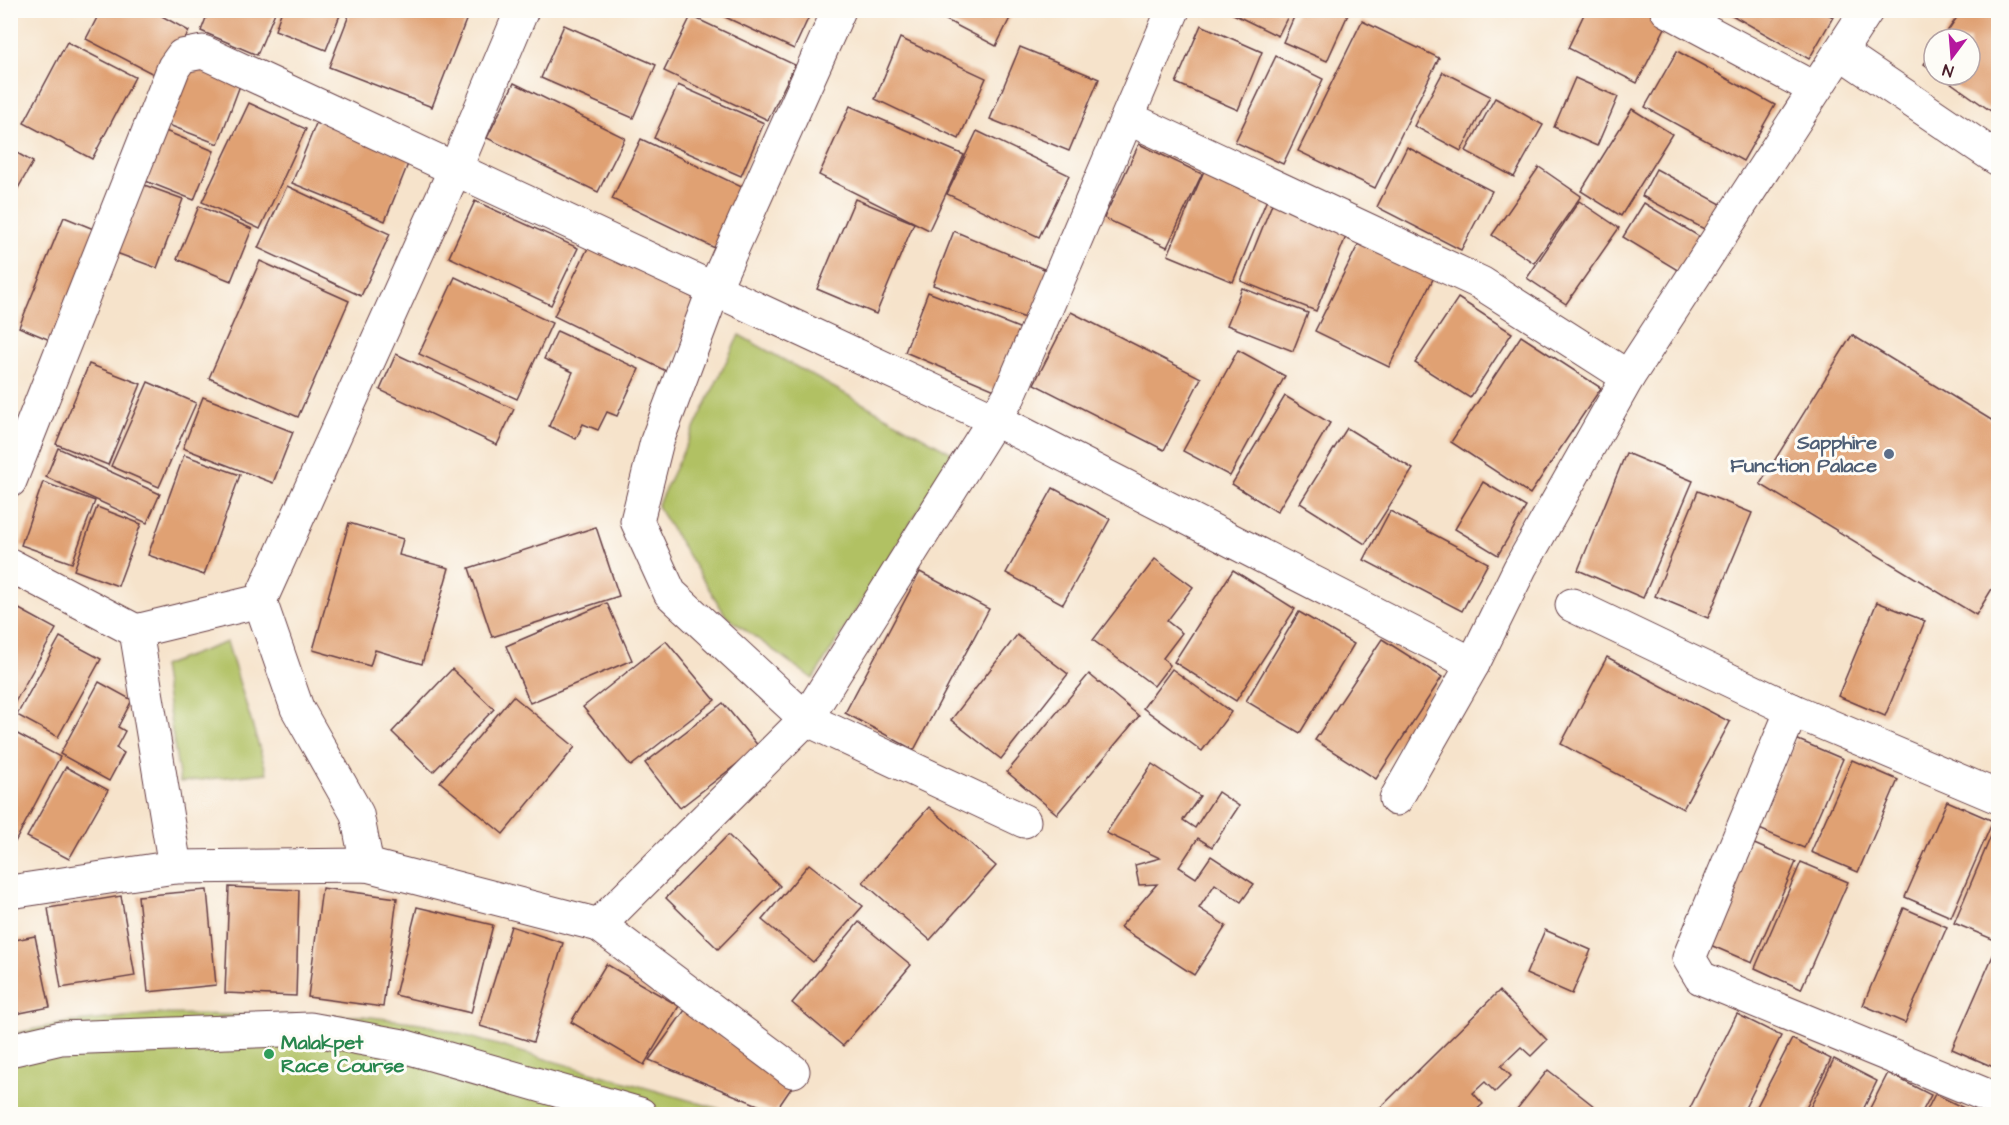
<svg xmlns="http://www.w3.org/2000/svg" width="2009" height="1125" font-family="'Architects Daughter',sans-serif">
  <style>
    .green { fill: #b1c164; stroke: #7e7048; stroke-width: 1.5 }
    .building { fill: #e0a173 }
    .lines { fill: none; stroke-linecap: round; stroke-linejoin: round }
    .minor-casing { stroke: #643c43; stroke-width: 35 }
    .minor { stroke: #fff; stroke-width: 33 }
    .service-dot { fill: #5c6f8a; stroke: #fdfcf7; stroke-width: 2 }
    .leisure-dot { fill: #2e9e5b; stroke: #fdfcf7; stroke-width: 2 }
    .labels { text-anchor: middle; stroke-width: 6; stroke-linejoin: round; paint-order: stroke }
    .service-label { font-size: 20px; font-weight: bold; fill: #4e5e75; stroke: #fdfcf7; text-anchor: end }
    .leisure-label { font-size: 20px; font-weight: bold; fill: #27864d; stroke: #fdfcf7; text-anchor: start }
  </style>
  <rect width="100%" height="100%" fill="#fdfcf7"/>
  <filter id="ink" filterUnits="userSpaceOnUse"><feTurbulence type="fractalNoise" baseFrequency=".0167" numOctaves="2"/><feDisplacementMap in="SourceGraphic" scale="12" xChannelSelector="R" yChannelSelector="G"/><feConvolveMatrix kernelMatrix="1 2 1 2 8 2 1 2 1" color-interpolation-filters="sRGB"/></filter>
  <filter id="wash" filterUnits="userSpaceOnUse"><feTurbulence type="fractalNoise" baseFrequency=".008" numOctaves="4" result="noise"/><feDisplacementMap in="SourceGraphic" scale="24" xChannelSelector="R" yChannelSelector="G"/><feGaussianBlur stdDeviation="1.35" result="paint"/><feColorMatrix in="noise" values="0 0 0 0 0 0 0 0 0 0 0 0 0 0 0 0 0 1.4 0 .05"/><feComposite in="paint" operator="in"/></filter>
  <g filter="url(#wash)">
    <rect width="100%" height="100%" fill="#f6e3cb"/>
    <g class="green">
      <path d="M739 335 954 454 813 679 726 616 657 506Z"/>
      <path d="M227 642 267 773 180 782 162 666Z"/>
      <path d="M155 1014 363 1016 421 1023 737 1114H11V1034L65 1023Z"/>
    </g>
    <g id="blocks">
      <g class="building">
        <path d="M101 10H151L189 31 163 79 86 39Z"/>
        <path d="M209 10H276L257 55 201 31Z"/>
        <path d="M282 10H342L326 50 275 30Z"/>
        <path d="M351 10H470L432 107 329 67Z"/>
        <path d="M710 10H812L794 49Z"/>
        <path d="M927 10H1014L996 46Z"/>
        <path d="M1225 10H1291L1278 36Z"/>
        <path d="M1297 10H1350L1327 61 1283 42Z"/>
        <path d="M1586 10H1645L1668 22 1637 83 1568 48Z"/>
        <path d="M1723 10H1821L1833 17 1809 59Z"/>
        <path d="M1962 10H1998V116L1940 75H1970V39H1942Z"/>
        <path d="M691 16 795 65 768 120 664 71Z"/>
        <path d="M1362 21 1439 58 1375 188 1298 151Z"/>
        <path d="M564 25 656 65 633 118 541 78Z"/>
        <path d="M1201 25 1262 52 1238 110 1176 83Z"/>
        <path d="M900 38 986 78 959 139 875 99Z"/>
        <path d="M67 42 135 77 92 159 24 123Z"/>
        <path d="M1020 47 1099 79 1069 151 990 119Z"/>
        <path d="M1934 50V71L1924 64Z"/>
        <path d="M1677 51 1775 105 1743 161 1645 107Z"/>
        <path d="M1276 56 1323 79 1283 164 1235 142Z"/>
        <path d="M185 60 242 80 218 144 161 122Z"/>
        <path d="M1443 72 1490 96 1461 151 1414 126Z"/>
        <path d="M1575 78 1618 97 1597 146 1554 127Z"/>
        <path d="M514 83 625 138 598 192 487 138Z"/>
        <path d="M678 85 764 123 741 176 654 138Z"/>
        <path d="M1495 98 1543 125 1514 177 1466 151Z"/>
        <path d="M249 103 306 129 260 229 202 202Z"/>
        <path d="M850 106 964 155 929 230 819 175Z"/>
        <path d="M1632 109 1672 134 1621 216 1581 191Z"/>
        <path d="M317 121 410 159 385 221 292 183Z"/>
        <path d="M158 128 214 151 194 200 138 178Z"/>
        <path d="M977 131 1069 175 1039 237 947 194Z"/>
        <path d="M641 139 748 190 719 250 612 199Z"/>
        <path d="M1139 144 1202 174 1167 247 1104 218Z"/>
        <path d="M1407 147 1492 191 1461 250 1377 207Z"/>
        <path d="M10 149 33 162 10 202Z"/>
        <path d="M1539 167 1581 196 1534 263 1492 235Z"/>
        <path d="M1656 169 1721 204 1706 230 1642 196Z"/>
        <path d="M1204 171 1268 197 1233 282 1168 255Z"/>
        <path d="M136 182 183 199 157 268 111 251Z"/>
        <path d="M287 186 390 234 361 296 258 248Z"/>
        <path d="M855 199 914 223 876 314 817 289Z"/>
        <path d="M1274 199 1349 229 1316 311 1241 281Z"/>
        <path d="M475 201 578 248 551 305 449 257Z"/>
        <path d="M1579 201 1619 228 1566 304 1527 278Z"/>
        <path d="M1644 203 1700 237 1679 271 1623 237Z"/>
        <path d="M199 206 252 229 231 281 177 259Z"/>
        <path d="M64 217 101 232 57 343 19 327Z"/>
        <path d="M954 231 1051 272 1031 320 933 285Z"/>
        <path d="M1360 241 1434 277 1389 367 1315 331Z"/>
        <path d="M589 246 702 302 668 372 554 316Z"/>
        <path d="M260 261 349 301 298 417 209 378Z"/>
        <path d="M455 277 552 323 517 399 419 354Z"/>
        <path d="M1242 288 1308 313 1293 351 1227 325Z"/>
        <path d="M928 292 1029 332 1009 396 905 352Z"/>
        <path d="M1458 298 1512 333 1470 398 1415 363Z"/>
        <path d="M1071 312 1201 378 1164 450 1034 384Z"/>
        <path d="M557 331 639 369 617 416 607 412 598 430 583 424 576 439 549 426 573 372 544 359Z"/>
        <path d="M1852 335 1998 424V579L1976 615 1760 484Z"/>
        <path d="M1521 336 1601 388 1530 494 1451 442Z"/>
        <path d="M1238 350 1285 376 1230 476 1183 451Z"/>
        <path d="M396 354 514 409 497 445 380 390Z"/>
        <path d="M89 364 141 384 108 465 56 444Z"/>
        <path d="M148 382 196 403 159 487 111 466Z"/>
        <path d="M1285 396 1330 423 1277 512 1232 484Z"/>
        <path d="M203 397 293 432 273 483 183 448Z"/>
        <path d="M1347 428 1413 469 1365 544 1300 503Z"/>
        <path d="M58 448 160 494 147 523 46 477Z"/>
        <path d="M1626 453 1693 481 1643 598 1578 570Z"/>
        <path d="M184 455 240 475 204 575 148 555Z"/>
        <path d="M43 482 95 501 72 563 21 545Z"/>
        <path d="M1483 482 1526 507 1498 555 1455 529Z"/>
        <path d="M1053 488 1110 519 1063 604 1006 573Z"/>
        <path d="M1698 491 1752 513 1708 618 1655 596Z"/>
        <path d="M97 507 141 524 118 586 74 570Z"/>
        <path d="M1390 511 1488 563 1462 611 1364 560Z"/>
        <path d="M349 523 403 539 399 555 449 568 422 664 375 650 370 666 313 650Z"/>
        <path d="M596 527 619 596 492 637 469 568Z"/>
        <path d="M1155 559 1193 587 1167 621 1182 633 1163 658 1170 665 1154 686 1093 640Z"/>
        <path d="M1233 570 1295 609 1236 701 1174 662Z"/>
        <path d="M920 572 989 609 914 750 845 713Z"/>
        <path d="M1877 602 1925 621 1885 716 1838 696Z"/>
        <path d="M607 603 632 660 530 703 506 646Z"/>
        <path d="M10 604 56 629 10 711Z"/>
        <path d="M1299 612 1354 644 1300 733 1246 701Z"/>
        <path d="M1017 635 1068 674 1001 759 951 720Z"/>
        <path d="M60 637 101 659 58 737 17 715Z"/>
        <path d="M1382 639 1442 677 1376 779 1315 740Z"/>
        <path d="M666 641 715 700 631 766 583 707Z"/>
        <path d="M1607 657 1730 722 1683 809 1561 744Z"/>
        <path d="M452 669 494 709 433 772 392 732Z"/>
        <path d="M1172 669 1231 712 1202 751 1143 708Z"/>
        <path d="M1089 674 1139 716 1057 814 1007 772Z"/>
        <path d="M99 682 132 700 118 727 125 731 116 748 124 753 109 781 60 754Z"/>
        <path d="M513 696 575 747 503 834 440 782Z"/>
        <path d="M723 703 759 747 680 808 645 763Z"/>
        <path d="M10 730 60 757 15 842 10 839Z"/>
        <path d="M1796 739 1843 759 1804 848 1757 828Z"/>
        <path d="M1852 760 1898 780 1858 872 1811 852Z"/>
        <path d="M1152 764 1200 796 1183 820 1195 828 1218 792 1239 806 1212 847 1198 838 1179 867 1196 878 1211 856 1254 884 1241 902 1215 884 1199 908 1226 926 1194 975 1120 927 1157 884 1139 885 1135 865 1160 858 1106 833Z"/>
        <path d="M66 767 108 790 69 859 27 837Z"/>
        <path d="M1947 801 1993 821 1951 917 1905 897Z"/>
        <path d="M929 807 996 866 930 940 863 882Z"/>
        <path d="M1997 822 1998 937 1997 941 1954 923Z"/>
        <path d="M728 835 780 886 718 949 666 898Z"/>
        <path d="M1752 843 1796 862 1752 963 1708 944Z"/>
        <path d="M1801 862 1848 882 1801 989 1755 968Z"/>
        <path d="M809 864 863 906 813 962 762 920Z"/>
        <path d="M229 887 299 890 296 996 225 993Z"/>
        <path d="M322 888 397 898 383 1007 308 997Z"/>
        <path d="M207 890 216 985 148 992 138 896Z"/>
        <path d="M121 896 135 976 61 988 48 908Z"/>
        <path d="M417 907 493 925 471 1013 395 995Z"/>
        <path d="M1904 908 1947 927 1905 1023 1863 1005Z"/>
        <path d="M859 922 911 965 843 1046 792 1003Z"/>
        <path d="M511 926 563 943 533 1042 480 1026Z"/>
        <path d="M1545 930 1591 950 1572 994 1526 974Z"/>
        <path d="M35 936 50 1007 10 1015V941Z"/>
        <path d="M1995 951 1998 952V1069L1952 1049Z"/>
        <path d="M606 964 679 1006 644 1065 571 1022Z"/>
        <path d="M1499 991 1547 1040 1531 1056 1521 1047 1501 1066 1511 1076 1495 1092 1485 1082 1473 1093 1483 1104 1472 1114H1457L1453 1110 1449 1114H1374Z"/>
        <path d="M685 1010 792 1087 775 1112 649 1060Z"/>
        <path d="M1737 1014 1781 1036 1742 1114H1687Z"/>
        <path d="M1792 1039 1831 1059 1803 1114H1753Z"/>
        <path d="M1834 1059 1877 1081 1861 1114H1807Z"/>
        <path d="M1548 1070 1604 1114H1513Z"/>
        <path d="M1888 1073 1931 1095 1921 1114H1867Z"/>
        <path d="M1935 1094 1976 1114H1925Z"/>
      </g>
    </g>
  </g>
  <g filter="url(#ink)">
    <use href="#blocks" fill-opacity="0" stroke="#643c43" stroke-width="1.5"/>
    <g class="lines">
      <g class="minor-casing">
        <g id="minor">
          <path d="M839 10 714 289 657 441 637 521 670 593 806 719 1024 821"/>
          <path d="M1667 10 1815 89"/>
          <path d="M1840 52 1998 159"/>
          <path d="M1128 118 1481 283 1628 377"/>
          <path d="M10 481 174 67 182 56 203 52 994 419 1473 664"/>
          <path d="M10 565 136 631 175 867"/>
          <path d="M1572 605 1792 710 1998 797"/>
          <path d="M136 631 260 601"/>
          <path d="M1792 710 1689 958 1701 978 1998 1100"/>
          <path d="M1396 799 1473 664 1520 568 1628 377 1867 10"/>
          <path d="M367 865 357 814 297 708 260 601 456 167 522 10"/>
          <path d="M10 892 175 867 367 865 599 925 793 1071"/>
          <path d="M599 925 806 719 1009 396 1173 10"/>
          <path d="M10 1050 61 1038 310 1029 403 1046 640 1114"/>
        </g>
      </g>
      <use href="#minor" class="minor"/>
    </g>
  </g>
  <circle class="service-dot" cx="1889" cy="454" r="6"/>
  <circle class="leisure-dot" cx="269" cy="1054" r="6"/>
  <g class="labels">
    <g class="service-label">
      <text x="1877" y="449">Sapphire<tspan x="1877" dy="23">Function Palace</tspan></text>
    </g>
    <g class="leisure-label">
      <text x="281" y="1049">Malakpet<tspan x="281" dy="23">Race Course</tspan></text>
    </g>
  </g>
  <rect width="2009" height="1125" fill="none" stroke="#fdfcf7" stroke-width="36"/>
  <g transform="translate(1952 57) rotate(196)"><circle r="28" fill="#fdfcf7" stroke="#b5a4a5" stroke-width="1.5"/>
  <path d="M0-4.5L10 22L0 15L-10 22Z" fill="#b5179e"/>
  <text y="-9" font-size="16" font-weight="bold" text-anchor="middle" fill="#4a1f2b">N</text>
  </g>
</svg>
